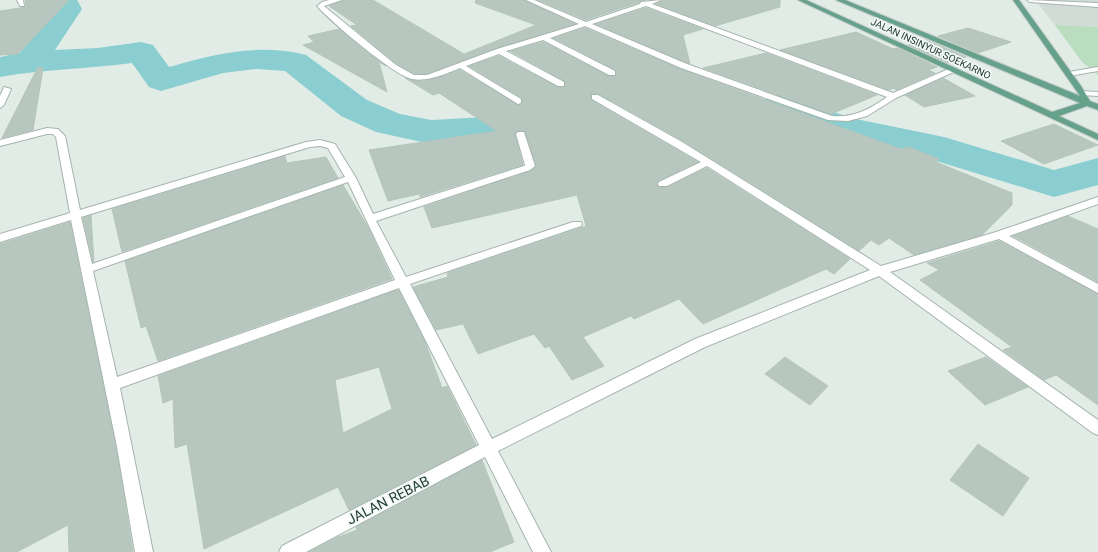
<svg xmlns="http://www.w3.org/2000/svg" width="1098" height="552" font-family="Roboto,sans-serif">
  <style>
    .built { fill: #d0dcd5 }
    .green { fill: #baddc0 }
    .lines { fill: none; stroke-linecap: round; stroke-linejoin: round }
    .river { fill: #8aced1; fill-rule: evenodd }
    .building { fill: #b7c7bf; stroke: #b4c6bc; fill-rule: evenodd }
    .minor-casing { stroke: #a5b4ad; stroke-width: 2 }
    .major-casing { stroke: #c1c9c6; stroke-width: 2 }
    .minor { fill: #fff; fill-rule: evenodd }
    .major { fill: #66a18c; fill-rule: evenodd }
    .labels { text-anchor: middle; stroke-width: 3.5; stroke-linejoin: round; paint-order: stroke }
    .far-street-label { font-size: 10px; fill: #223d33; stroke: #f2f8f5 }
    .near-street-label { font-size: 14px; fill: #223d33; stroke: #f2f8f5 }
  </style>
  <rect width="100%" height="100%" fill="#e2ece6"/>
  <path class="built" d="M1035 0H1098V27L1055 25Z"/>
  <path class="green" d="M1055 25 1098 27V75L1082 62Z"/>
  <g class="lines">
    <g class="river">
      <path d="M49 0H77L82 9 55 50 98 48 141 42 153 45 169 67C215 54 258 43 306 55L367 100 400 114 431 120 487 117 519 113 556 100 605 76 666 64 678 67 683 74 678 81 629 92 582 116 540 132 487 141 431 144 376 132 341 116 285 71 257 69 223 73 161 91 149 87 132 63C88 69 44 69 0 77V57L20 53 53 9Z"/>
      <path d="M778 95 856 119 944 137 1054 170 1098 158V185L1054 197 920 156 833 137 765 114 759 106 765 98Z"/>
    </g>
  </g>
  <g class="building">
    <path d="M25 0H69L18 54 0 55V11L26 7Z"/>
    <path d="M343 0H373L464 54 536 25 475 3 476 0H525L575 24 496 48 427 74H414L397 64 351 26 357 25 329 6Z"/>
    <path d="M538 0H646L586 20Z"/>
    <path d="M662 0H780V7L715 26 656 4Z"/>
    <path d="M646 8 703 29 683 35 690 64 596 24Z"/>
    <path d="M585 28 680 69 901 149 909 147 939 159 936 162 1012 193V205L982 235 914 255 889 238 879 245 871 240 859 251 683 141 599 94H592L591 100 698 162 658 181V187H668L707 168 850 259 834 274 826 269 703 324 679 299 634 319 631 316 583 337 604 366 572 380 549 346 545 348 534 334 478 354 463 324 436 330 413 287 448 277 447 273 586 226 577 195 432 228 424 207 530 171 536 167 525 131 518 130 515 134 523 165 420 197 419 194 388 201 369 150 497 131 439 93 433 95 405 78 412 80 424 81 460 70 518 105 522 104V98L469 66 499 56 557 87H565V81L510 51 543 42 608 76H616V70L554 38Z"/>
    <path d="M968 28 1011 42 978 53 938 36Z"/>
    <path d="M339 29 386 66 379 62 387 92 303 45 314 42 308 36Z"/>
    <path d="M856 32 893 49 898 48 937 67 928 70 935 73 896 90 894 88 889 90 780 50Z"/>
    <path d="M926 40 966 57 948 63 908 45Z"/>
    <path d="M766 53 877 95 831 114 703 68Z"/>
    <path d="M38 67 43 68 33 130 2 138Z"/>
    <path d="M943 78 975 96 924 107 905 95Z"/>
    <path d="M1054 124 1098 145 1044 164 1001 141Z"/>
    <path d="M285 156 287 163 326 157 338 178 122 252 112 209Z"/>
    <path d="M343 185 369 229 392 279 158 361 146 326 141 328 125 261Z"/>
    <path d="M91 215 94 262H93L83 218Z"/>
    <path d="M1068 216 1098 229V282L1013 236Z"/>
    <path d="M70 222 116 447 133 552H69L68 525 17 552H0V244Z"/>
    <path d="M999 241 1098 294V405L1056 375 1044 380 1003 350 1012 347 920 280 939 270 927 263Z"/>
    <path d="M397 290 399 291 424 339 442 388 447 386 476 445 349 510 338 487 204 549 187 444 175 448 173 399 163 403 158 376ZM379 367 392 409 343 433 335 380Z"/>
    <path d="M785 357 828 386 810 405 765 374Z"/>
    <path d="M986 357 1028 387 985 405 948 371Z"/>
    <path d="M978 444 1029 478 1003 516 950 480Z"/>
    <path d="M482 460 514 542 490 552H309L336 538 357 530 356 527Z"/>
  </g>
  <g class="lines">
    <g class="minor-casing">
      <g id="minor">
        <path d="M17 0H23L24 6H20Z"/>
        <path d="M329 0H342L324 6 396 65 414 75H427L497 49 579 24 526 0H534L586 22 640 4 641 2 661 0 652 4 893 93 951 68 958 70 896 98 867 116 848 121 828 120 681 68 585 26 550 38 615 71V75H609L543 40 506 51 564 82V86H558L499 54 466 66 521 99V103L518 104 460 68C445 74 428 82 412 79 395 76 330 21 317 6L322 2ZM646 6 887 97C870 109 854 118 832 116L687 64 592 24Z"/>
        <path d="M1027 0 1098 3V7L1030 2Z"/>
        <path d="M1098 67V71L1069 76 1065 74 1069 72Z"/>
        <path d="M4 87 11 89 4 105 0 108V96Z"/>
        <path d="M1080 91 1098 92V96L1080 95Z"/>
        <path d="M592 95H598L682 142 881 266 996 232 1098 197V204L1009 236 1098 284V293L999 239 890 272 1098 420V435L1093 433 879 276 705 347 498 451 551 552H533L485 457 306 552H279L282 546 479 445 399 288 120 388 153 552H135L117 447 71 220 0 242V234L70 213 56 137 53 134H47L0 146V140L47 128 58 129 65 136 80 210 306 142 320 140 335 144 356 178 373 214 524 166 525 165 516 134 518 132H524L535 166 530 170 376 221 406 277 573 222H581L582 224 581 226 410 284 492 439 695 339 870 270 707 166 667 186H659L658 184 659 182 701 162 592 99ZM320 146 328 148 345 177 92 264 81 217 310 147ZM348 182 395 280 117 377 93 271Z"/>
      </g>
    </g>
    <g class="major-casing">
      <path id="major" d="M798 0H806L1052 112 1080 103 836 0H845L1080 96 1013 0H1019L1081 86 1090 101 1098 104V110L1087 106 1059 116 1098 134V140Z"/>
    </g>
    <use href="#minor" class="minor"/>
    <use href="#major" class="major"/>
  </g>
  <g class="labels">
    <g class="far-street-label">
      <text transform="translate(931 48) rotate(25)" y="4">JALAN INSINYUR SOEKARNO</text>
    </g>
    <g class="near-street-label">
      <text transform="translate(388 500) rotate(-27)" y="5">JALAN REBAB</text>
    </g>
  </g>
</svg>
